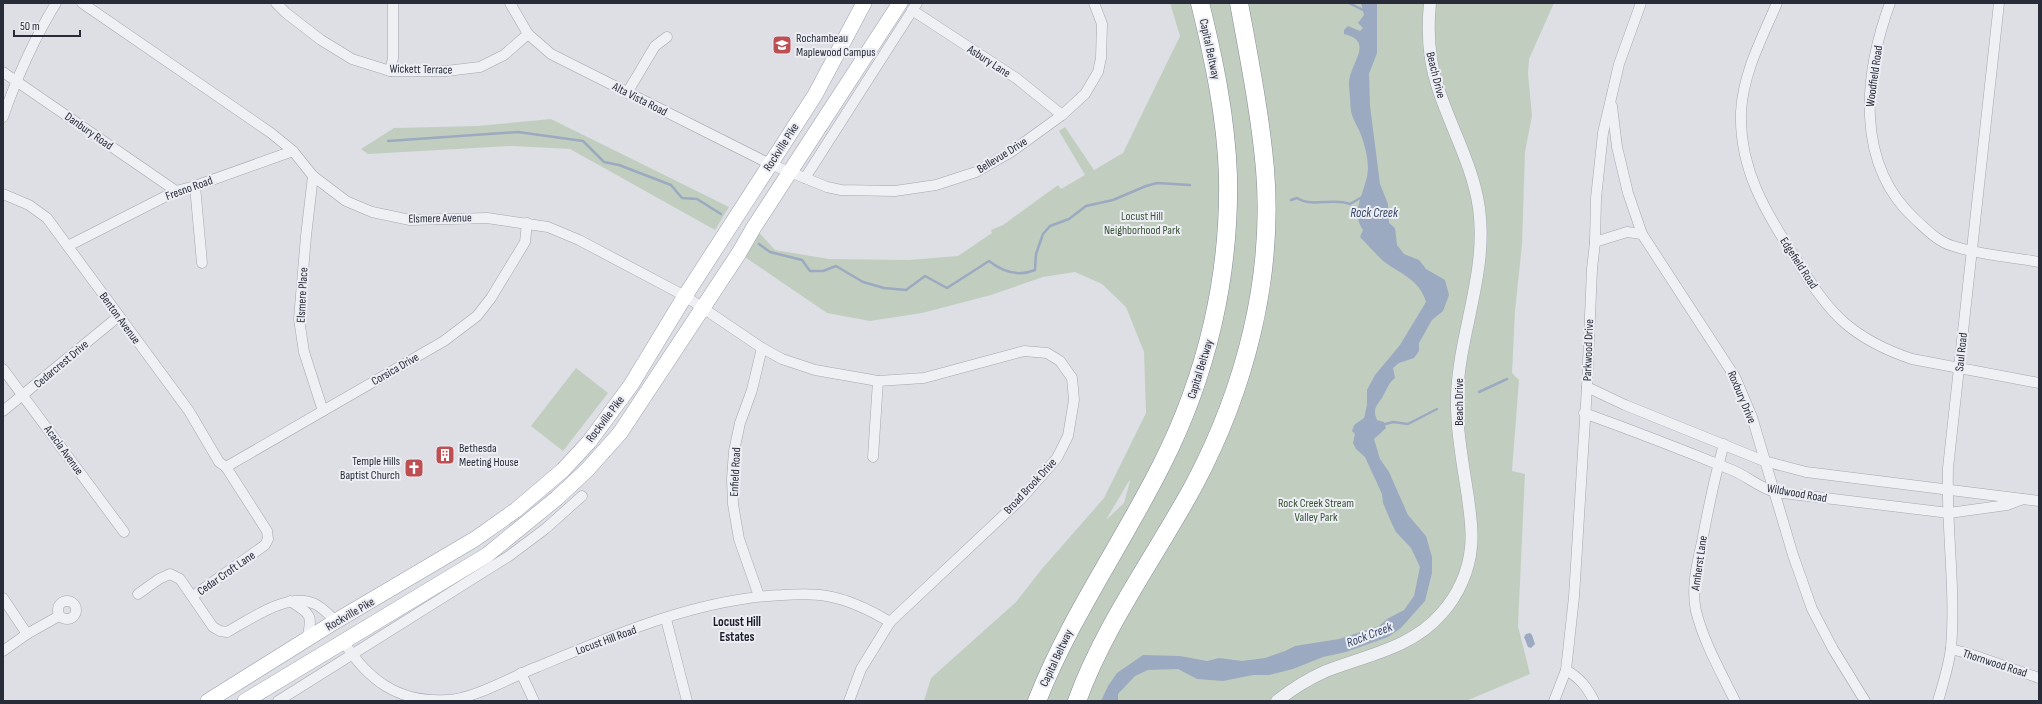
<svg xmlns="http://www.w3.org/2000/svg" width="2042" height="704" font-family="'Sofia Sans Condensed',sans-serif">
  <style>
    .green { fill: #c1cebf; fill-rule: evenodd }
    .water { fill: #9ba9c1 }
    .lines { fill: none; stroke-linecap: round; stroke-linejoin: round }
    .stream { stroke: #9ba9c1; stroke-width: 2.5 }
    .minor-casing { stroke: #a3a6ae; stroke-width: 11 }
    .tertiary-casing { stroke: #a3a6ae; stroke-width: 13 }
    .primary-casing { stroke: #9da2af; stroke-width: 16 }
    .motorway-casing { stroke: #868b9a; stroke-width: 19 }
    .minor { stroke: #eff0f4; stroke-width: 10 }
    .tertiary { stroke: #eff0f4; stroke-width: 12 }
    .primary { stroke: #fff; stroke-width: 15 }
    .motorway { stroke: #fff; stroke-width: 18 }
    .labels { text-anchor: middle; stroke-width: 4; stroke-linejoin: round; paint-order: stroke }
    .poi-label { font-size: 12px; fill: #282c39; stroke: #eceef3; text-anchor: start }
    .street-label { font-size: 12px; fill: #282c39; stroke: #eceef3 }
    .park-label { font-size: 12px; fill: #395337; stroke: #eceef3 }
    .water-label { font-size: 13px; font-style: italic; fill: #374768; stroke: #eceef3 }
    .neighbourhood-label { font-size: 13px; font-weight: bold; fill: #1a1e2a; stroke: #eceef3 }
  </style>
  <rect width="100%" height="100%" fill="#dddfe5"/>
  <g class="green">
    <path d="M1170 3H1554L1529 59 1528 74 1532 116 1525 152 1522 245 1515 311 1512 373 1519 380 1512 471 1525 474 1518 626 1530 674 1466 701H924L931 678 1016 602 1041 570 1104 498 1146 413 1144 352 1126 307 1102 284 1075 272 1043 277 991 295 922 313 870 321 827 313 739 253 754 227 775 250 829 259 909 260 958 256 992 233 991 230 1003 225 1058 185 1061 189 1085 175 1059 131 1065 127 1094 170 1123 153 1180 36ZM1130 481 1124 503 1106 520 1129 481Z"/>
    <path d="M551 119 729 207 715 230 570 149 512 146 368 154 361 149 394 128 477 126Z"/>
    <path d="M576 368 608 393 563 451 531 426Z"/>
  </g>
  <g class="water">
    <path d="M1361 3H1377V53L1369 74 1370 106 1380 184 1388 204 1389 223 1395 228 1397 245 1404 254 1419 260 1426 269 1445 280 1449 295 1443 311 1432 320 1419 343V351L1414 358 1399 363 1393 368 1395 378C1388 384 1388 387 1384 394 1380 404 1371 406 1377 420L1384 422 1386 428 1374 439 1380 459 1389 472 1408 515 1426 536 1432 557V573L1425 601 1401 628 1388 637 1346 652 1323 657 1293 669 1269 675H1253L1223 681 1197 679 1178 669 1148 670 1135 676 1118 694V701H1101L1108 686 1117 673 1143 655 1180 656 1207 661 1219 658 1242 661 1265 658 1285 651 1295 646 1339 639 1379 626 1387 619 1404 610 1414 596 1420 567 1411 548 1396 532 1392 524 1383 503 1382 494 1365 457 1356 449 1353 443 1355 434 1352 431 1354 425 1364 418 1367 405V390L1375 375 1400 345 1426 302C1419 278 1399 274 1382 260 1375 253 1368 245 1360 237L1363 230C1349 211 1367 190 1368 169 1368 156 1364 142 1359 130 1356 124 1352 117 1351 111 1350 103 1350 94 1349 86 1347 65 1377 42 1344 34V30L1348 26 1360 31 1363 28 1358 23 1364 15Z"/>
    <path d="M1530 633 1532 635 1535 644 1531 648 1528 647 1524 637 1526 634Z"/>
  </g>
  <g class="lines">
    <g class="stream">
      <path d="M1349 3 1365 11"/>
      <path d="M388 141 518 132 583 141 604 162 619 165 671 185 682 198 697 199 721 214"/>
      <path d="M1291 200 1297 198C1313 208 1333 197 1350 204L1362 197"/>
      <path d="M759 244 770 252 802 260 810 271H823L836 266 863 282 884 288 906 290 925 276 947 288 989 261C1003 272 1018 277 1035 270L1036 254 1043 234 1050 226 1069 219 1086 206 1113 200 1146 186 1157 183 1190 185"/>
      <path d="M1479 392 1507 379"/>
      <path d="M1382 425 1393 422 1408 424 1437 409"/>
    </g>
    <g class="minor-casing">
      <g id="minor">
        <path d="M82 3 271 133 293 151 313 176 346 201 372 212 410 220 487 218 548 227 579 240 685 296 762 348 782 359 815 370 878 381 924 378 1024 351 1047 353 1060 361 1072 378 1074 400 1068 436 1057 458 1022 498 890 622 861 669 849 701"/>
        <path d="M276 3 286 13 321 40 352 59 390 71H446L480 67 504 55 528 34"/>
        <path d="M510 3 528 34 551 54 770 164 827 187 841 190 895 191 936 185 976 172 1011 152 1062 115 1085 94 1098 72 1101 58 1102 24 1094 3"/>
        <path d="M1777 3C1762 38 1743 73 1741 112 1739 170 1766 212 1796 259 1810 282 1825 306 1846 324 1865 340 1888 351 1912 359L2039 383"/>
        <path d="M1890 3C1864 74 1854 164 1916 220 1927 230 1938 242 1953 246 1980 255 2011 257 2039 262"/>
        <path d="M912 10 1016 78 1062 115"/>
        <path d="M390 71 393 58V3"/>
        <path d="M3 72 176 191"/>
        <path d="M627 93 655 46 667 37"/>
        <path d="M1612 106 1617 147 1628 193 1642 234 1735 377 1752 417 1793 555 1812 609 1833 649 1865 701"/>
        <path d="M3 117C17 77 34 39 56 3"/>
        <path d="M313 176 306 236 299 319 304 352 323 411"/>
        <path d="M805 178 917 3"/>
        <path d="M195 186 202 263"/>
        <path d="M3 194 29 205 47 218 189 411 219 462 226 467 444 341 477 316 491 298 525 242 527 223"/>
        <path d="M1595 242 1627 232 1642 234"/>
        <path d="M68 246 176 191 195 186 293 151"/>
        <path d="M3 369 124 532"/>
        <path d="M1587 387 1625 405 1764 461 1806 472 2039 501"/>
        <path d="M3 411 119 316"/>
        <path d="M1584 413C1634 431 1683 450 1732 470 1747 476 1760 488 1775 492L1949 513 2007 505 2023 499"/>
        <path d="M1724 444C1715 476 1708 509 1702 542 1697 564 1691 589 1696 611 1704 643 1721 672 1735 701"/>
        <path d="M873 457 878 381"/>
        <path d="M138 594 159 579 170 574 180 579 213 627 220 631 227 632C249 620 289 591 315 604 322 607 330 616 336 621"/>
        <path d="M193 596 265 545 268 539 267 531 226 467"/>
        <path d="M759 596 739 539 733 504 732 479 734 451 740 423 752 390 762 348"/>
        <path d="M3 598 27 634"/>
        <circle cx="67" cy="610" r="9"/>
        <path d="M290 601C311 614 313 615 307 639"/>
        <path d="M666 619 687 701"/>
        <path d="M343 641C368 680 398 703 447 700 474 699 511 677 537 667 614 635 697 599 782 595 796 594 812 593 827 596 850 600 870 610 890 622"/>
        <path d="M1951 649 1970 654 2039 678"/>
        <path d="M3 651 27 634 59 616"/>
        <path d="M1566 670C1580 678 1587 687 1594 701"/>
        <path d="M521 673 534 701"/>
        <path d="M278 701 509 556 545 529 582 496"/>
        <path d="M1554 701 1566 670 1574 597 1587 387 1592 269 1595 242 1596 198 1603 133 1619 64 1641 3"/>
        <path d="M1938 701C1943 684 1949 665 1951 648 1956 588 1946 528 1948 468L1999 3"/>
      </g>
    </g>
    <g class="tertiary-casing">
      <path id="tertiary" d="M1277 701C1292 689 1308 679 1326 671 1367 655 1412 648 1442 613 1458 595 1469 571 1471 547 1473 530 1470 514 1468 498 1463 464 1456 429 1457 396 1459 333 1488 272 1479 208 1473 166 1451 128 1438 88 1429 61 1427 32 1430 3"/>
    </g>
    <g class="primary-casing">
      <g id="primary">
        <path d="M208 701 336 621 475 539 516 510 563 470 589 442 631 385 685 296 815 95 864 3"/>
        <path d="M245 701 487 555 557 498 587 470 620 433 739 253 754 227 900 3"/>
      </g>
    </g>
    <g class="motorway-casing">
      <g id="motorway">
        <path d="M1037 701C1070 617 1122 544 1162 464 1207 375 1230 276 1228 176 1226 117 1214 60 1200 3"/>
        <path d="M1077 701C1105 624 1155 557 1194 485 1245 389 1274 278 1265 169 1260 113 1249 58 1239 3"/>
      </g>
    </g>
    <use href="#minor" class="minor"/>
    <use href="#tertiary" class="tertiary"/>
    <use href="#primary" class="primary"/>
    <use href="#motorway" class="motorway"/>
  </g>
  <defs>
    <g id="school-square" transform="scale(1)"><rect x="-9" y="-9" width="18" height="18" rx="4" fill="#bd4e52" stroke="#eceef3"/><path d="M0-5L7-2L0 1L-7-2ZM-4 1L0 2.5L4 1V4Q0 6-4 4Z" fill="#fff"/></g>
    <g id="building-square" transform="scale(1)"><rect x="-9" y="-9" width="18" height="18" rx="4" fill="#bd4e52" stroke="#eceef3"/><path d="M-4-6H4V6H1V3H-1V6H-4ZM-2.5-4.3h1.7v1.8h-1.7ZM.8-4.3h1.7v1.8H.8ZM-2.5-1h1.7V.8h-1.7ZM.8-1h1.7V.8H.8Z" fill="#fff"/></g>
    <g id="church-square" transform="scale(1)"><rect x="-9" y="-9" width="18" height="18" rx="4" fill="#bd4e52" stroke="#eceef3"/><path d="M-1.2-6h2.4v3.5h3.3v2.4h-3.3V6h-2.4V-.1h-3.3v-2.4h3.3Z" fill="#fff"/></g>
  </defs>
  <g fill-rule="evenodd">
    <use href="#school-square" x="782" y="45"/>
    <use href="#building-square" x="445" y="455"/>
    <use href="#church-square" x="414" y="468"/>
  </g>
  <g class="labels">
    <g class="poi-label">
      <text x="796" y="42">Rochambeau<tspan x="796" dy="14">Maplewood Campus</tspan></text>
      <text x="459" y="452">Bethesda<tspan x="459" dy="14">Meeting House</tspan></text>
      <text x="400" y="465" text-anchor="end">Temple Hills<tspan x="400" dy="14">Baptist Church</tspan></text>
    </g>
    <g class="street-label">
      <text transform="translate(1210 49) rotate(78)" y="4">Capital Beltway</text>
      <text transform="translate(989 61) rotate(33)" y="4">Asbury Lane</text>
      <text transform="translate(421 69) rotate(1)" y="4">Wickett Terrace</text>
      <text transform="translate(1436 75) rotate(76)" y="4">Beach Drive</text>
      <text transform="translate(1874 76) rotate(-82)" y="4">Woodfield Road</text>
      <text transform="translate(640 99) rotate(27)" y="4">Alta Vista Road</text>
      <text transform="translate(89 131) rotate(35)" y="4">Danbury Road</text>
      <text transform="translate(781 147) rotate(-57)" y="4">Rockville Pike</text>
      <text transform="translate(1002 155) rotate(-32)" y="4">Bellevue Drive</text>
      <text transform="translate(189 188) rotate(-20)" y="4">Fresno Road</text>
      <text transform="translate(440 218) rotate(-1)" y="4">Elsmere Avenue</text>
      <text transform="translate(1799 263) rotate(57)" y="4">Edgefield Road</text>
      <text transform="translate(302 295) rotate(-87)" y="4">Elsmere Place</text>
      <text transform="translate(120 318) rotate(54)" y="4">Benton Avenue</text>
      <text transform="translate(1588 350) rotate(-88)" y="4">Parkwood Drive</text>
      <text transform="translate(1961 352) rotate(-84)" y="4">Saul Road</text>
      <text transform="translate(61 364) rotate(-40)" y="4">Cedarcrest Drive</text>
      <text transform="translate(395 369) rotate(-30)" y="4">Corsica Drive</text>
      <text transform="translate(1200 369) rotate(-73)" y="4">Capital Beltway</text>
      <text transform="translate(1742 397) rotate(67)" y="4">Roxbury Drive</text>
      <text transform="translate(1459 402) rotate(-90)" y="4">Beach Drive</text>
      <text transform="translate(605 419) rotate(-53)" y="4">Rockville Pike</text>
      <text transform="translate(64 450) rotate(54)" y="4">Acacia Avenue</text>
      <text transform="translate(735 472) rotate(-87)" y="4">Enfield Road</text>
      <text transform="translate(1030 486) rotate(-47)" y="4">Broad Brook Drive</text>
      <text transform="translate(1797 493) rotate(10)" y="4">Wildwood Road</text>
      <text transform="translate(1699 563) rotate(-82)" y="4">Amherst Lane</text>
      <text transform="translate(226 573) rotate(-35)" y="4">Cedar Croft Lane</text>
      <text transform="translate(350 614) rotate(-30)" y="4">Rockville Pike</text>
      <text transform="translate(606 640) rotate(-20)" y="4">Locust Hill Road</text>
      <text transform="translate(1056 658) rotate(-65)" y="4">Capital Beltway</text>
      <text transform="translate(1995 663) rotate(18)" y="4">Thornwood Road</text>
    </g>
    <g class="park-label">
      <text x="1142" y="220">Locust Hill<tspan x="1142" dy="14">Neighborhood Park</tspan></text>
      <text x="1316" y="507">Rock Creek Stream<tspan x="1316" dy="14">Valley Park</tspan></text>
    </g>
    <g class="water-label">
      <text x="1374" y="217">Rock Creek</text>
      <text transform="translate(1369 634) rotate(-21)" y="5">Rock Creek</text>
    </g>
    <g class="neighbourhood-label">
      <text x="737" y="626">Locust Hill<tspan x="737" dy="15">Estates</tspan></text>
    </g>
  </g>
  <rect width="2042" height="704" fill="none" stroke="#282c39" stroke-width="8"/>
  <path d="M14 30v6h66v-6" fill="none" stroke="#282c39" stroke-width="2"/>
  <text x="20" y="30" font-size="12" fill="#282c39" stroke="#eceef3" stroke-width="3" paint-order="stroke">50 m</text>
</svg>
